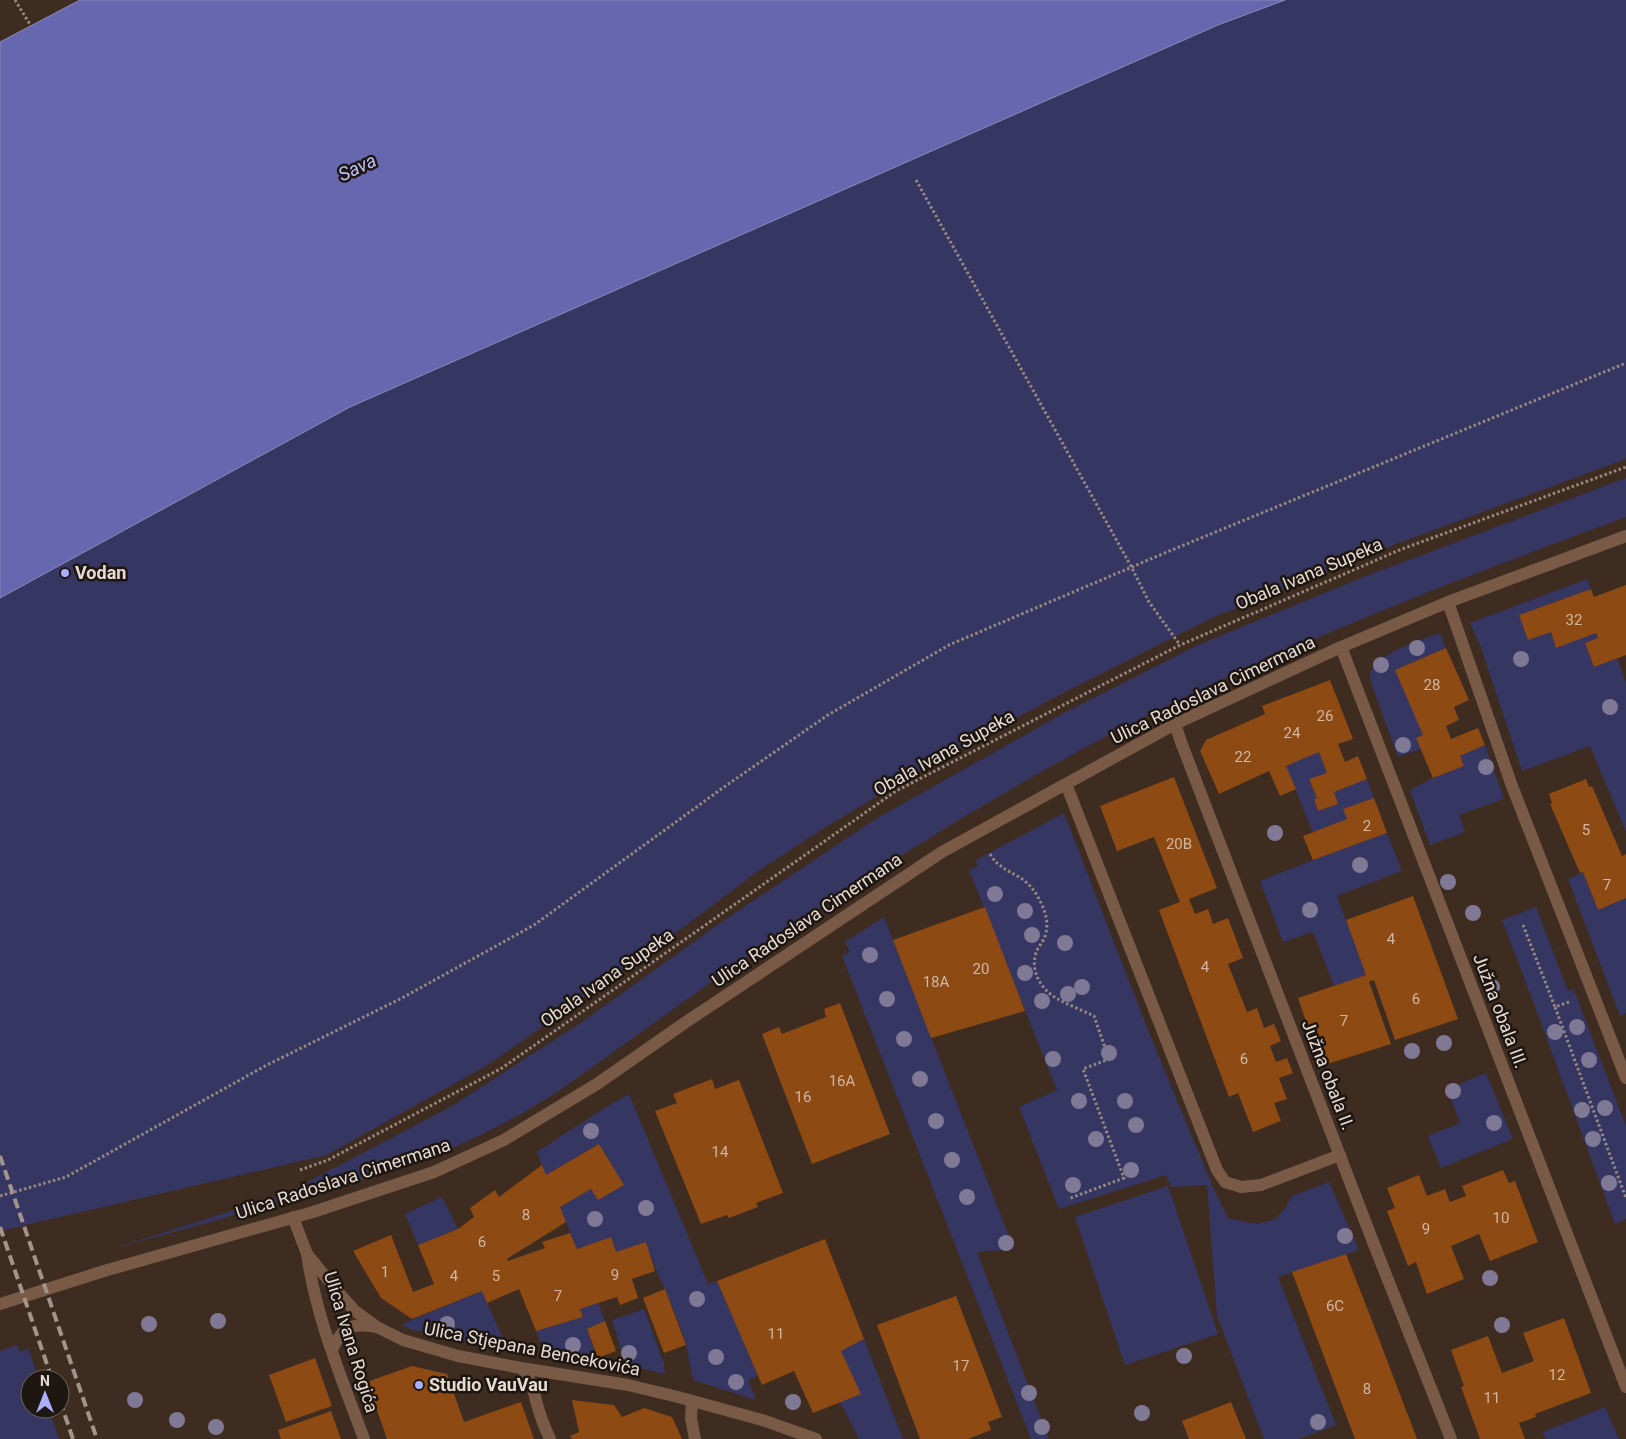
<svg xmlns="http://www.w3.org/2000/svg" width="1626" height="1439" font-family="Roboto,sans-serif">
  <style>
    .green { fill: #363663 }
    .water { fill: #6667ae; stroke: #8d8ab9 }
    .building { fill: #8d4a13 }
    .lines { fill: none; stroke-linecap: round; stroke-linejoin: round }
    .path { stroke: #97887f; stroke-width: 3; stroke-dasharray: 2.5 2.5; stroke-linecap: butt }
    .service { stroke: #785a46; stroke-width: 12 }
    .minor { stroke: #785a46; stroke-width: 12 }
    .tertiary { stroke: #785a46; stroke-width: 12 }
    .rail { stroke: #a3948b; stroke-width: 4; stroke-dasharray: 10 5; stroke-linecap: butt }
    .tree { fill: #7f7995 }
    .poi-dot { fill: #acaffb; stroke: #1e1611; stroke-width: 2 }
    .labels { text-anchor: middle; stroke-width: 5; stroke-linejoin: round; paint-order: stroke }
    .number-label { font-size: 15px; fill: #d0b7a4 }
    .poi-label { font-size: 18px; font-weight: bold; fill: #e7dbd4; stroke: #1e1611; text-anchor: start }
    .street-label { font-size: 18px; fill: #e7dbd4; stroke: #1e1611 }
    .water-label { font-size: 19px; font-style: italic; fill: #bcc0fc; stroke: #1e1611 }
  </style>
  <rect width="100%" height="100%" fill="#3e2c20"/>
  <g class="green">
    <path d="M1285 0H1626V459L1391 546 1214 617 1046 702 922 769 826 827 758 871 695 919 491 1063 327 1155 0 1231V598L350 407 1218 25Z"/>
    <path d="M1626 478V517C1421 593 1217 671 1027 780 931 835 837 895 747 957 700 990 654 1023 608 1056 576 1079 543 1103 508 1121 471 1141 431 1158 391 1171 364 1180 336 1186 309 1194 244 1213 178 1231 112 1249L285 1194 452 1106 582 1022 723 921 874 820 1062 714 1198 645 1361 578Z"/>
    <path d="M1587 579 1591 589 1520 615 1528 640 1551 632 1556 647 1596 633 1598 638 1585 643 1594 667 1617 658 1626 683V832L1590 746 1522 771 1480 645 1470 623Z"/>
    <path d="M1440 633 1446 648 1396 670 1423 735 1421 749 1398 757 1371 683C1371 680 1370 678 1370 675 1372 655 1423 639 1440 633Z"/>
    <path d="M1485 745 1504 799 1459 815 1465 832 1430 845 1410 790 1433 778 1464 766 1460 756Z"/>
    <path d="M1319 752 1327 773 1309 780 1317 798 1314 800 1318 811 1338 804 1334 792 1367 779 1374 798 1344 809 1347 819 1313 833 1286 766Z"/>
    <path d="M1064 813 1150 1035 1213 1187 1228 1218 1256 1224 1276 1219 1286 1207 1292 1196 1329 1182 1359 1250 1278 1277 1336 1425 1299 1439H1264L1217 1316 1207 1185 1171 1187 1166 1175 1059 1209 1019 1107 1057 1090 969 870 978 866 976 860Z"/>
    <path d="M1387 833 1402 871 1337 896 1366 975 1334 986 1313 932 1283 942 1260 881 1313 860Z"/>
    <path d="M1583 872 1598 910 1626 898V1013L1620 1016 1568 879Z"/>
    <path d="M1536 907 1568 991 1574 989 1580 1006 1626 1126V1219L1615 1224 1534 1004 1502 920Z"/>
    <path d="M884 917 1014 1249 977 1252 1049 1439H1031L842 956 850 952 845 942Z"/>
    <path d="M1486 1073 1513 1139 1441 1168 1428 1136 1460 1123 1447 1089Z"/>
    <path d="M629 1094 708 1284 717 1281 758 1376 748 1380 756 1400 693 1380C690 1369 689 1357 686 1345 677 1311 657 1277 646 1243L616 1252 611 1237 577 1249 560 1207 591 1189 598 1200 624 1185 599 1144 546 1175 537 1152 609 1105Z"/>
    <path d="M1168 1186 1218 1334 1125 1365 1075 1217Z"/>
    <path d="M442 1197 458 1229 418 1245 405 1214Z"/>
    <path d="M482 1291 508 1350 480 1345 410 1329 402 1324Z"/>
    <path d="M598 1303 605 1321 587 1329 598 1361 546 1355 536 1331 583 1317 580 1309Z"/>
    <path d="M644 1309 664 1364 665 1374 626 1365 612 1320Z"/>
    <path d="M864 1339 903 1439H859L840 1402 860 1394 841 1351Z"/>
    <path d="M17 1345 20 1352 28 1348 39 1379H30V1409H49L59 1439H0V1351Z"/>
    <path d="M1605 1407 1619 1439H1546L1543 1432Z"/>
  </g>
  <path class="water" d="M80 0H1285L1218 25 350 407 0 598V42Z"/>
  <g class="building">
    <path d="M1626 585V655L1594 667 1585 643 1598 638 1596 633 1556 648 1551 632 1528 640 1519 615 1591 589 1594 597Z"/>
    <path d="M1446 648 1469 700 1454 707 1459 720 1446 726 1451 739 1478 728 1485 745 1460 756 1464 766 1433 778 1416 738 1423 735 1395 670Z"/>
    <path d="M1330 680 1353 739 1338 744 1345 762 1358 756 1367 779 1334 792 1338 804 1318 811 1314 799 1317 798 1309 779 1327 773 1319 752 1286 766 1296 789 1280 796 1269 771 1219 794 1200 751 1206 740 1265 714 1262 706Z"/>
    <path d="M1174 777 1217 888 1189 899 1195 914 1208 909 1213 924 1228 918 1243 958 1228 964 1247 1012 1257 1008 1264 1028 1274 1024 1281 1041 1270 1046 1276 1062 1287 1058 1293 1073 1279 1078 1287 1099 1274 1103 1281 1121 1253 1132 1238 1093 1229 1097 1159 910 1180 902 1154 837 1117 851 1100 806Z"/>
    <path d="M1586 779 1589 787 1592 786 1622 856 1626 854V898L1598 910 1583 872 1580 873 1550 804 1552 803 1549 794Z"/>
    <path d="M1374 798 1387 833 1313 860 1303 836 1347 819 1343 809Z"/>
    <path d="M1413 896 1458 1019 1395 1040 1374 980 1369 982 1391 1044 1321 1066 1298 998 1366 975 1346 920Z"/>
    <path d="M985 907 1025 1011 931 1038 893 940Z"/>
    <path d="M840 1003 890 1134 812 1164 762 1034 779 1027 782 1034 826 1017 824 1009Z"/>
    <path d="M712 1079 715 1089 739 1080 783 1193 756 1203 758 1207 729 1218 727 1215 701 1224 655 1111 677 1103 673 1094Z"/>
    <path d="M599 1144 624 1185 598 1200 591 1189 560 1207 566 1222 507 1259 508 1261 545 1248 542 1242 570 1233 577 1249 611 1237 616 1252 646 1242 655 1271 632 1279 638 1298 620 1305 617 1297 598 1303 580 1309 583 1317 536 1331 519 1289 487 1303 482 1291 412 1319 381 1298 353 1251 391 1235 413 1292 434 1284 418 1245 458 1229 474 1217 470 1208 495 1190 499 1197 542 1165 546 1175Z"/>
    <path d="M1503 1170 1509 1183 1515 1181 1538 1242 1490 1261 1479 1234 1451 1246 1464 1279 1427 1294 1416 1262 1408 1266 1387 1211 1395 1208 1387 1188 1419 1175 1427 1196 1445 1189 1450 1202 1466 1196 1462 1186Z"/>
    <path d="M825 1239 864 1339 841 1351 861 1394 813 1413 794 1371 762 1385 717 1281Z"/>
    <path d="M1346 1254 1369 1313 1417 1439H1355L1292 1272Z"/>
    <path d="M665 1289 686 1345 664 1353 643 1298Z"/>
    <path d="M956 1296 1002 1417 988 1422 991 1430 968 1439H920L877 1325Z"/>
    <path d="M1564 1318 1591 1393 1535 1414 1536 1417 1519 1423 1525 1439H1480L1461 1387 1464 1386 1451 1350 1488 1336 1502 1373 1534 1361 1523 1333Z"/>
    <path d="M605 1321 616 1351 598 1358 587 1329Z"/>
    <path d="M315 1358 332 1406 286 1422 269 1375Z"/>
    <path d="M412 1366 447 1374 464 1422 521 1402 534 1439H387L367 1382Z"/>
    <path d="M572 1400 614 1405 622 1417 644 1408 672 1417 682 1439H572L570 1436 579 1432Z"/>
    <path d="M1231 1402 1246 1439H1189L1182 1421Z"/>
    <path d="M331 1411 341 1439H281L278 1430Z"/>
  </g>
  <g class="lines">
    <g class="path">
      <path d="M15 0 31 26"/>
      <path d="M916 180 1132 568 1149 602 1180 645"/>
      <path d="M990 854C997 866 1007 870 1019 877 1029 883 1036 892 1041 903 1046 913 1049 925 1045 936 1043 942 1038 947 1036 953 1030 971 1041 989 1056 998 1068 1005 1082 1010 1094 1016L1109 1059 1083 1069 1124 1178 1068 1199"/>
      <path d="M1523 925 1555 1007"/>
      <path d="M1569 1002 1555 1007 1626 1198"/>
      <path d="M300 1170 328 1160 502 1068 896 791 1180 645 1402 549 1626 467"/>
      <path d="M0 1196 66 1177 265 1066 402 998 534 925 724 787 828 715 949 645 1167 552 1626 363"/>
    </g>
    <path class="service" d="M1066 784 1217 1170 1225 1182 1241 1187 1261 1185 1340 1155"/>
    <g class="minor">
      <path d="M1448 602 1512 786 1626 1078"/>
      <path d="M1341 647 1626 1387"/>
      <path d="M1175 724 1181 742 1375 1247 1451 1439"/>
      <path d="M307 1254C316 1318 342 1379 364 1439"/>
      <path d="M332 1350C343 1325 352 1323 377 1327"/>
      <path d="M521 1368C532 1379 533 1390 537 1404 540 1416 545 1428 550 1439"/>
      <path d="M692 1401 691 1418 695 1439"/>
    </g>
    <g class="tertiary">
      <path d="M293 1217 307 1254 338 1292 355 1311 377 1327 403 1340 458 1356 521 1368 628 1385 678 1397 762 1420 816 1439"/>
      <path d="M0 1304 104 1271 313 1212 434 1172 504 1140 597 1084 686 1022 942 852 1175 724 1341 647 1448 602 1626 536"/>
    </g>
    <g class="rail">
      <path d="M0 1156 97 1439"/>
      <path d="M0 1227 52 1379"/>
      <path d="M60 1401 73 1439"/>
    </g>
  </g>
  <g class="tree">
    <circle cx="1417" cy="648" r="8"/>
    <circle cx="1521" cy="659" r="8"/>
    <circle cx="1381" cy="665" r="8"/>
    <circle cx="1610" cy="707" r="8"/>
    <circle cx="1403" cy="745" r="8"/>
    <circle cx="1486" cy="767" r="8"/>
    <circle cx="1275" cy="833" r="8"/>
    <circle cx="1360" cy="865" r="8"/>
    <circle cx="1448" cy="882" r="8"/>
    <circle cx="995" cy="894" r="8"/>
    <circle cx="1310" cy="910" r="8"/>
    <circle cx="1025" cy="911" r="8"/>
    <circle cx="1473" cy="913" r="8"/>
    <circle cx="1032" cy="935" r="8"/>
    <circle cx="1065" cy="943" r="8"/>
    <circle cx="870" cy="955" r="8"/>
    <circle cx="1025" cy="973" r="8"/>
    <circle cx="1082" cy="987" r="8"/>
    <circle cx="1492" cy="987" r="8"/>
    <circle cx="1068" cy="994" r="8"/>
    <circle cx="887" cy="999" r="8"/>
    <circle cx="1042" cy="1001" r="8"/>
    <circle cx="1577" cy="1027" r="8"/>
    <circle cx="1555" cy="1032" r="8"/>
    <circle cx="904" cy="1039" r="8"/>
    <circle cx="1444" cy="1043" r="8"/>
    <circle cx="1412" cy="1051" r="8"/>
    <circle cx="1109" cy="1053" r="8"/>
    <circle cx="1053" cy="1059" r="8"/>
    <circle cx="1589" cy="1060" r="8"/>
    <circle cx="920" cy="1079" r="8"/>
    <circle cx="1453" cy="1091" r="8"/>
    <circle cx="1079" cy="1101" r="8"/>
    <circle cx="1125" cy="1101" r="8"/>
    <circle cx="1605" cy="1108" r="8"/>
    <circle cx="1582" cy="1110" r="8"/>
    <circle cx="936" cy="1121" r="8"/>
    <circle cx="1494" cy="1123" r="8"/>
    <circle cx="1136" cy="1125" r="8"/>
    <circle cx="591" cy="1131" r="8"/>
    <circle cx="1096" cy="1139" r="8"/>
    <circle cx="1593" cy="1139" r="8"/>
    <circle cx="952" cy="1160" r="8"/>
    <circle cx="1131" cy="1170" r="8"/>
    <circle cx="1609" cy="1183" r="8"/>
    <circle cx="1073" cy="1185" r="8"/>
    <circle cx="967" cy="1197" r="8"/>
    <circle cx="646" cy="1208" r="8"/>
    <circle cx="595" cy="1219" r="8"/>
    <circle cx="1345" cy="1236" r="8"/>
    <circle cx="1006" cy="1243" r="8"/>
    <circle cx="1490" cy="1278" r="8"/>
    <circle cx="697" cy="1299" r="8"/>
    <circle cx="218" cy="1321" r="8"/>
    <circle cx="149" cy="1324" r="8"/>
    <circle cx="447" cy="1324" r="8"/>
    <circle cx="1502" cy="1325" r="8"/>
    <circle cx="573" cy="1345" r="8"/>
    <circle cx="629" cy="1353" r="8"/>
    <circle cx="1184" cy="1356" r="8"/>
    <circle cx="716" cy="1357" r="8"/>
    <circle cx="736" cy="1382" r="8"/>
    <circle cx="1029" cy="1393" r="8"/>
    <circle cx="135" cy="1400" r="8"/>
    <circle cx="793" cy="1402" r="8"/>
    <circle cx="1142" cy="1413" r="8"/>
    <circle cx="177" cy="1420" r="8"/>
    <circle cx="1318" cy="1422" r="8"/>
    <circle cx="216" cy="1427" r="8"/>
    <circle cx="1042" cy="1427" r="8"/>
  </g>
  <g class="poi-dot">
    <circle cx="65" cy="573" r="5"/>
    <circle cx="419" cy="1385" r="5"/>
  </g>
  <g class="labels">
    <g class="number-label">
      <text x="1574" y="625">32</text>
      <text x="1432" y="690">28</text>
      <text x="1325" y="721">26</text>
      <text x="1292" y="738">24</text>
      <text x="1243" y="762">22</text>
      <text x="1367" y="831">2</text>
      <text x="1586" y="835">5</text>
      <text x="1179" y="849">20B</text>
      <text x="1607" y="890">7</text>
      <text x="1391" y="944">4</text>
      <text x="1205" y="972">4</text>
      <text x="981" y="974">20</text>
      <text x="936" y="987">18A</text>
      <text x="1416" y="1004">6</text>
      <text x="1344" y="1026">7</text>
      <text x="1244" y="1064">6</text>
      <text x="842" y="1086">16A</text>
      <text x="803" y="1102">16</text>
      <text x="720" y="1157">14</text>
      <text x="526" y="1220">8</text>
      <text x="1501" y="1223">10</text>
      <text x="1426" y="1234">9</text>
      <text x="482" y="1247">6</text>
      <text x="385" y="1277">1</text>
      <text x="615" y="1280">9</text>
      <text x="454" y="1281">4</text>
      <text x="496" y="1281">5</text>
      <text x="558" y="1301">7</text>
      <text x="1335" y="1311">6C</text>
      <text x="776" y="1339">11</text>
      <text x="961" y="1371">17</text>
      <text x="1557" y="1380">12</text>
      <text x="1367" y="1394">8</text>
      <text x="1492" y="1403">11</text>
    </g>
    <g class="poi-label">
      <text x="75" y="579">Vodan</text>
      <text x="429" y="1391">Studio VauVau</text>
    </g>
    <g class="street-label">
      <text transform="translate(1309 574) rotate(-23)" y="6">Obala Ivana Supeka</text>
      <text transform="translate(1213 690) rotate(-26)" y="6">Ulica Radoslava Cimermana</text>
      <text transform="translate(944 753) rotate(-29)" y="6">Obala Ivana Supeka</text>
      <text transform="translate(807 920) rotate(-34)" y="6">Ulica Radoslava Cimermana</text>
      <text transform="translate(607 978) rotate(-35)" y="6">Obala Ivana Supeka</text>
      <text transform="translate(1500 1011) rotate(69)" y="6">Južna obala III.</text>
      <text transform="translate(1328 1075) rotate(69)" y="6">Južna obala II.</text>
      <text transform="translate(343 1179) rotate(-18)" y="6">Ulica Radoslava Cimermana</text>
      <text transform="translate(351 1342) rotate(73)" y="6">Ulica Ivana Rogića</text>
      <text transform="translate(532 1349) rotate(11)" y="6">Ulica Stjepana Bencekovića</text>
    </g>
    <g class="water-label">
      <text transform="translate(357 167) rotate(-25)" y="7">Sava</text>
    </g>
  </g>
  <g transform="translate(45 1394)"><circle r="24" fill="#1e1611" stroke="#6e655f"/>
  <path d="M0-4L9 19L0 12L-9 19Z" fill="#acaffb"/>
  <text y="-8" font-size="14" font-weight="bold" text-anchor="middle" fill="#e7dbd4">N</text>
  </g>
</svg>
